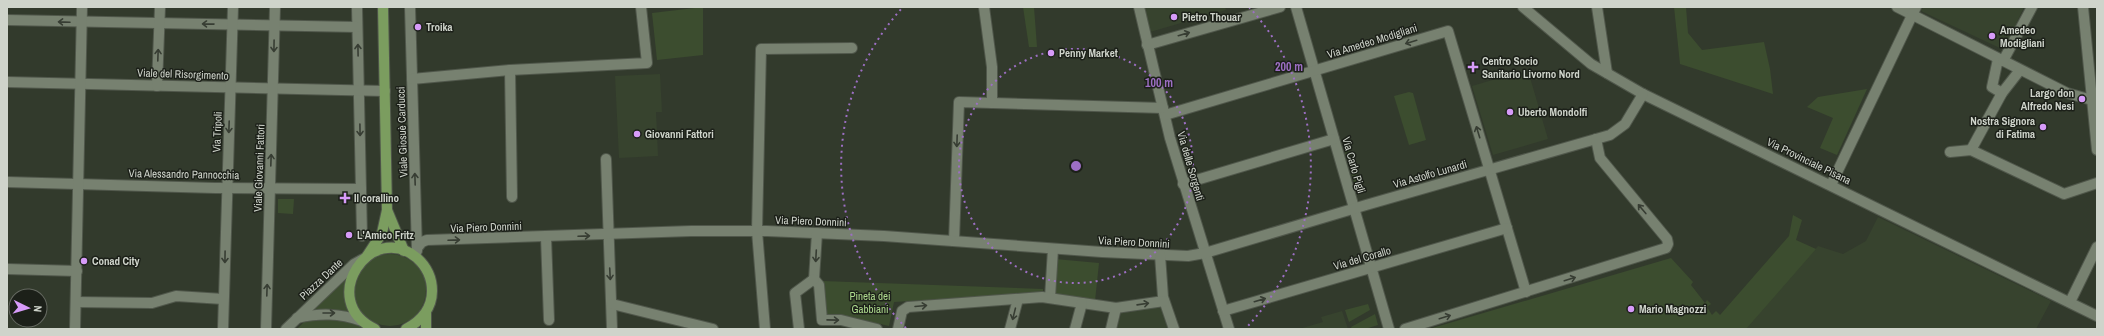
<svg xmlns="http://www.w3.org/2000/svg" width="2104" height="336" font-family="'Archivo Narrow',sans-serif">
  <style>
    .built { fill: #37432e }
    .green { fill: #3c4d2f }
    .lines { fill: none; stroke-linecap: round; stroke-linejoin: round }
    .minor-casing { stroke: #50574b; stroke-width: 12 }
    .major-casing { stroke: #50574b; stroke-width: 12 }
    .minor { stroke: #778170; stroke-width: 10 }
    .major { stroke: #7b9d5f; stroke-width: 10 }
    .oneway { stroke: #373d33 }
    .ring { fill: none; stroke: #9d6fc4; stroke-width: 2; stroke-dasharray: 2 4 }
    .poi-dot { fill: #d79bf9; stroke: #1c2019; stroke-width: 1.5 }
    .labels { text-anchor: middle; stroke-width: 3; stroke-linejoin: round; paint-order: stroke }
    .poi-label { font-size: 11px; font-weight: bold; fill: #cfd4cb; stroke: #1c2019; text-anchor: start }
    .street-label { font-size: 11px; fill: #cfd4cb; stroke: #1c2019 }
    .park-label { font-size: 11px; fill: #afdb8f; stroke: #1c2019 }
    .centre { fill: #9d6fc4; stroke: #1c2019; stroke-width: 2 }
    .ring-label { font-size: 12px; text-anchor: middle; font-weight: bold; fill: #9d6fc4; stroke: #1c2019; stroke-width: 3; stroke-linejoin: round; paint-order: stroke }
  </style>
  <rect width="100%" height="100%" fill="#323a2c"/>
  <g class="built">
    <path d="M1144 7H1225L1226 10 1150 32Z"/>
    <path d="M1923 7H2024L2004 50 1921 11Z"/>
    <path d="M660 74 662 112H656L658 156 619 158 615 76Z"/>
    <path d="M1513 74H1529L1548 139 1493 155 1472 86Z"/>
    <path d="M1878 217 2051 301 2036 329H1743L1818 246 1843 254 1866 241Z"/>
    <path d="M1161 306 1168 329H1117L1121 313Z"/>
    <path d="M1342 311 1348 329H1299L1323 322 1321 317Z"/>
  </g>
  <g class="green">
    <path d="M703 7V55L657 60 652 13Z"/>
    <path d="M1023 7H1034L1037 47H1029Z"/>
    <path d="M1674 7H1686L1688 33 1702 50 1764 42 1770 69 1773 94 1680 64Z"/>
    <path d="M1867 89 1837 155 1820 148 1833 118 1807 107 1818 97Z"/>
    <path d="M1409 92 1413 93 1426 140 1409 145 1394 96Z"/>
    <path d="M1348 144 1362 193 1358 195 1344 149Z"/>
    <path d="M278 199H294L293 214 278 213Z"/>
    <path d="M1793 215 1802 220 1796 240 1816 249 1746 329H1429L1671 258 1693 282 1691 285 1705 303 1707 300 1711 304 1707 307 1712 315 1716 311 1720 315 1789 236Z"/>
    <circle cx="390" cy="290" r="36"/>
    <path d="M1055 259 1099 263 1095 301 1059 295 1054 293Z"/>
    <path d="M348 276 352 313 307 312Z"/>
    <path d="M822 281 1043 289V293L894 302 889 326 841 315 825 314Z"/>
    <path d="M1368 304 1370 310 1349 322 1345 310Z"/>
    <path d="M1375 314 1378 325 1365 329H1352L1351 327Z"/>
    <path d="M317 317 353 322 364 329H297L306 320Z"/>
  </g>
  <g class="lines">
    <g class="minor-casing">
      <g id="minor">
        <path d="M357 7 362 236"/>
        <path d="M410 7 417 251"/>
        <path d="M984 7 992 67V103"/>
        <path d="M1139 7 1170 138 1229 329"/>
        <path d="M1296 7 1389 329"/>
        <path d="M1523 7 1591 64 1643 94 2097 316"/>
        <path d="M1597 7 1607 73"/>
        <path d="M1897 7 2067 93 2092 100"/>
        <path d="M2083 7 2097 150"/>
        <path d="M7 20 357 27"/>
        <path d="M1147 45 1280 7"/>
        <path d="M1998 59 1992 87 2002 93"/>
        <path d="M2003 61 2032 7"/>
        <path d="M510 70 512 197"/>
        <path d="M412 79 510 70 647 63 641 7"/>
        <path d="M7 82 385 91"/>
        <path d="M157 86 160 7"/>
        <path d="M1165 115 1448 31 1526 292"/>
        <path d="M1971 150 2002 93 2020 70"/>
        <path d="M1950 152 1971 150 2064 194 2097 183"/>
        <path d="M606 159 612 329"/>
        <path d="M7 182 215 188 361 189"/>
        <path d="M1183 184 1334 139"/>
        <path d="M1831 185 1916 7"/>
        <path d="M546 237 549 320"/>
        <path d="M954 241 959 102 1163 108"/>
        <path d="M418 247 422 242 427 240 691 231H767L884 236 1102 252 1188 256 1205 253 1366 205 1610 135 1625 124 1643 94"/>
        <path d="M1160 255 1163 297 1174 329"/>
        <path d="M7 269 77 271"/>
        <path d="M814 279 819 285 822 320H841L877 329"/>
        <path d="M814 279 817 233"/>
        <path d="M1050 298 1053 249"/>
        <path d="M76 302 152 303 176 296 223 299"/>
        <path d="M2070 302 2097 247"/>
        <path d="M612 304 713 329"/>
        <path d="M1223 311 1507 228"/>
        <path d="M297 318C320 313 339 313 362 321"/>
        <path d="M75 329 82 7"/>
        <path d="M223 329 233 7"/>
        <path d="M266 329 275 7"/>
        <path d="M286 329 354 264 363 259"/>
        <path d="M765 329 757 231 761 49 852 48"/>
        <path d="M799 329 795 293 814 279"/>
        <path d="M898 329 902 311 908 307 1042 297 1116 308 1164 301"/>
        <path d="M1010 329 1018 299"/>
        <path d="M1075 329 1082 303"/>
        <path d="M1111 329 1116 308"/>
        <path d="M1405 329 1666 248 1668 244 1667 239 1600 158 1596 139"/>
      </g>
    </g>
    <g class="major-casing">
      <g id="major">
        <path d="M387 210 404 251"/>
        <path d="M367 256 382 233 387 210 383 7"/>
        <path d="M375 329C316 301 371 219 417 258 427 267 432 278 432 291 432 308 421 321 406 329"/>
        <path d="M426 329V313"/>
      </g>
    </g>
    <use href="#minor" class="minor"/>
    <use href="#major" class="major"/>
  </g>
  <defs><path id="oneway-shaft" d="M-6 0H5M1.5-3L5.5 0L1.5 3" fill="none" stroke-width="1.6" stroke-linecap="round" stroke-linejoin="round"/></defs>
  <g class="oneway">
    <use href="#oneway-shaft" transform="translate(64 22) rotate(-178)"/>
    <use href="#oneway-shaft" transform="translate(208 24) rotate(-179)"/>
    <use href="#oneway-shaft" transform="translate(1184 34) rotate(-16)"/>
    <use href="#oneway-shaft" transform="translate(1411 42) rotate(163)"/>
    <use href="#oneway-shaft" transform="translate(274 46) rotate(91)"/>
    <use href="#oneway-shaft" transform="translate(358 50) rotate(-91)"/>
    <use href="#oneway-shaft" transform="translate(158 55) rotate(-88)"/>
    <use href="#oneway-shaft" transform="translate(229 127) rotate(92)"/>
    <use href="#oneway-shaft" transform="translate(360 130) rotate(89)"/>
    <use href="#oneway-shaft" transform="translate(1478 132) rotate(-107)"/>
    <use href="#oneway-shaft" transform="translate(957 141) rotate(92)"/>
    <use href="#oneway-shaft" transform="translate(271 160) rotate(-88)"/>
    <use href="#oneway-shaft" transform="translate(415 179) rotate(-92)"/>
    <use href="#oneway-shaft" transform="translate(1642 209) rotate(-130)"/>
    <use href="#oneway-shaft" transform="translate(584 236) rotate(-2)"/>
    <use href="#oneway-shaft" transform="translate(454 240) rotate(-2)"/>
    <use href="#oneway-shaft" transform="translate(816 256) rotate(93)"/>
    <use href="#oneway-shaft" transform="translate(225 257) rotate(91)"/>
    <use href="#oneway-shaft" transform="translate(610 274) rotate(87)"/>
    <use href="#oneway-shaft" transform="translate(1570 279) rotate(-17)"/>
    <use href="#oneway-shaft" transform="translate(267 290) rotate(-88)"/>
    <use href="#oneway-shaft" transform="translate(1260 300) rotate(-16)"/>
    <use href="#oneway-shaft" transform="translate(1143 304) rotate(-8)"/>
    <use href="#oneway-shaft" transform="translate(921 306) rotate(-5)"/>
    <use href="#oneway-shaft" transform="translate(329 313)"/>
    <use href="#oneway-shaft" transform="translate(1014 314) rotate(104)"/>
    <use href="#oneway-shaft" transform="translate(1445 317) rotate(-17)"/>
    <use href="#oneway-shaft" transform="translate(833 320) rotate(1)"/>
  </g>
  <g class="ring">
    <circle cx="1076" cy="166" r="117"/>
    <path d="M906 328A235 235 0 0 1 903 7M1249 7A235 235 0 0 1 1246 328"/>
  </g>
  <g class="poi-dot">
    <circle cx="1174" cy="17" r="4"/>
    <circle cx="418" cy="27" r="4"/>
    <circle cx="1992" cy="36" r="4"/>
    <circle cx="1051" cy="53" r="4"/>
    <path d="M1471 61h4v4h4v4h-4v4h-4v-4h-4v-4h4z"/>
    <circle cx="2082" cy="99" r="4"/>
    <circle cx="1510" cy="112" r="4"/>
    <circle cx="2043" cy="127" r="4"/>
    <circle cx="637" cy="134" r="4"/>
    <path d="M343 192h4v4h4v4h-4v4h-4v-4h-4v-4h4z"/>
    <circle cx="349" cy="235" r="4"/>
    <circle cx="84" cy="261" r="4"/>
    <circle cx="1631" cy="309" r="4"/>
  </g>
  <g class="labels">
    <g class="poi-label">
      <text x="1182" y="21">Pietro Thouar</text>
      <text x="426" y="31">Troika</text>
      <text x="2000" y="34">Amedeo<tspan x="2000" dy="13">Modigliani</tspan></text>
      <text x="1059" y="57">Penny Market</text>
      <text x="1482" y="65">Centro Socio<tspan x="1482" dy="13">Sanitario Livorno Nord</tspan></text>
      <text x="2074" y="97" text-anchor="end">Largo don<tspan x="2074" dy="13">Alfredo Nesi</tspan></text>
      <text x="1518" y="116">Uberto Mondolfi</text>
      <text x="2035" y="125" text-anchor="end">Nostra Signora<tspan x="2035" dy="13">di Fatima</tspan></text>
      <text x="645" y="138">Giovanni Fattori</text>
      <text x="354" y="202">Il corallino</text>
      <text x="357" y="239">L'Amico Fritz</text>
      <text x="92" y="265">Conad City</text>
      <text x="1639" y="313">Mario Magnozzi</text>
    </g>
    <g class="street-label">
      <text transform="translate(1372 41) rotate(-17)" y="4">Via Amedeo Modigliani</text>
      <text transform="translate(183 74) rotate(2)" y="4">Viale del Risorgimento</text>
      <text transform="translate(217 132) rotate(-88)" y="4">Via Tripoli</text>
      <text transform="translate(402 132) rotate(-92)" y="4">Viale Giosuè Carducci</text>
      <text transform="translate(1809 161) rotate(26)" y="4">Via Provinciale Pisana</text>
      <text transform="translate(1354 165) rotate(74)" y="4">Via Carlo Pigli</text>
      <text transform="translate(1191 166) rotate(74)" y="4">Via delle Sorgenti</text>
      <text transform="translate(259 168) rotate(-88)" y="4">Viale Giovanni Fattori</text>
      <text transform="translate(184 174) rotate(1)" y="4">Via Alessandro Pannocchia</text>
      <text transform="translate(1430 174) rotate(-16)" y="4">Via Astolfo Lunardi</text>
      <text transform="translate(811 221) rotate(2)" y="4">Via Piero Donnini</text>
      <text transform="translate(486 227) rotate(-2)" y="4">Via Piero Donnini</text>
      <text transform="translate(1134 242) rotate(3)" y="4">Via Piero Donnini</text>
      <text transform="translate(1362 258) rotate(-16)" y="4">Via del Corallo</text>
      <text transform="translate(321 279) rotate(-43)" y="4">Piazza Dante</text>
    </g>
    <g class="park-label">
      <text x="870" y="300">Pineta dei<tspan x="870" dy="13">Gabbiani</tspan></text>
    </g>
  </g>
  <circle cx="1076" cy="166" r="6" class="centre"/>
  <g class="ring-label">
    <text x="1289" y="71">200 m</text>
    <text x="1159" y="87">100 m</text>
  </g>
  <rect width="2104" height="336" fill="none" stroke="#cfd4cb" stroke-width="16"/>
  <g transform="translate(28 308) rotate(95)"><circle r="19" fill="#1c2019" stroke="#646860"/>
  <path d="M0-3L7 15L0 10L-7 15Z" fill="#d79bf9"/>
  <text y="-6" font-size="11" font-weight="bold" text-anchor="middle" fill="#cfd4cb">N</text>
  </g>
</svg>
